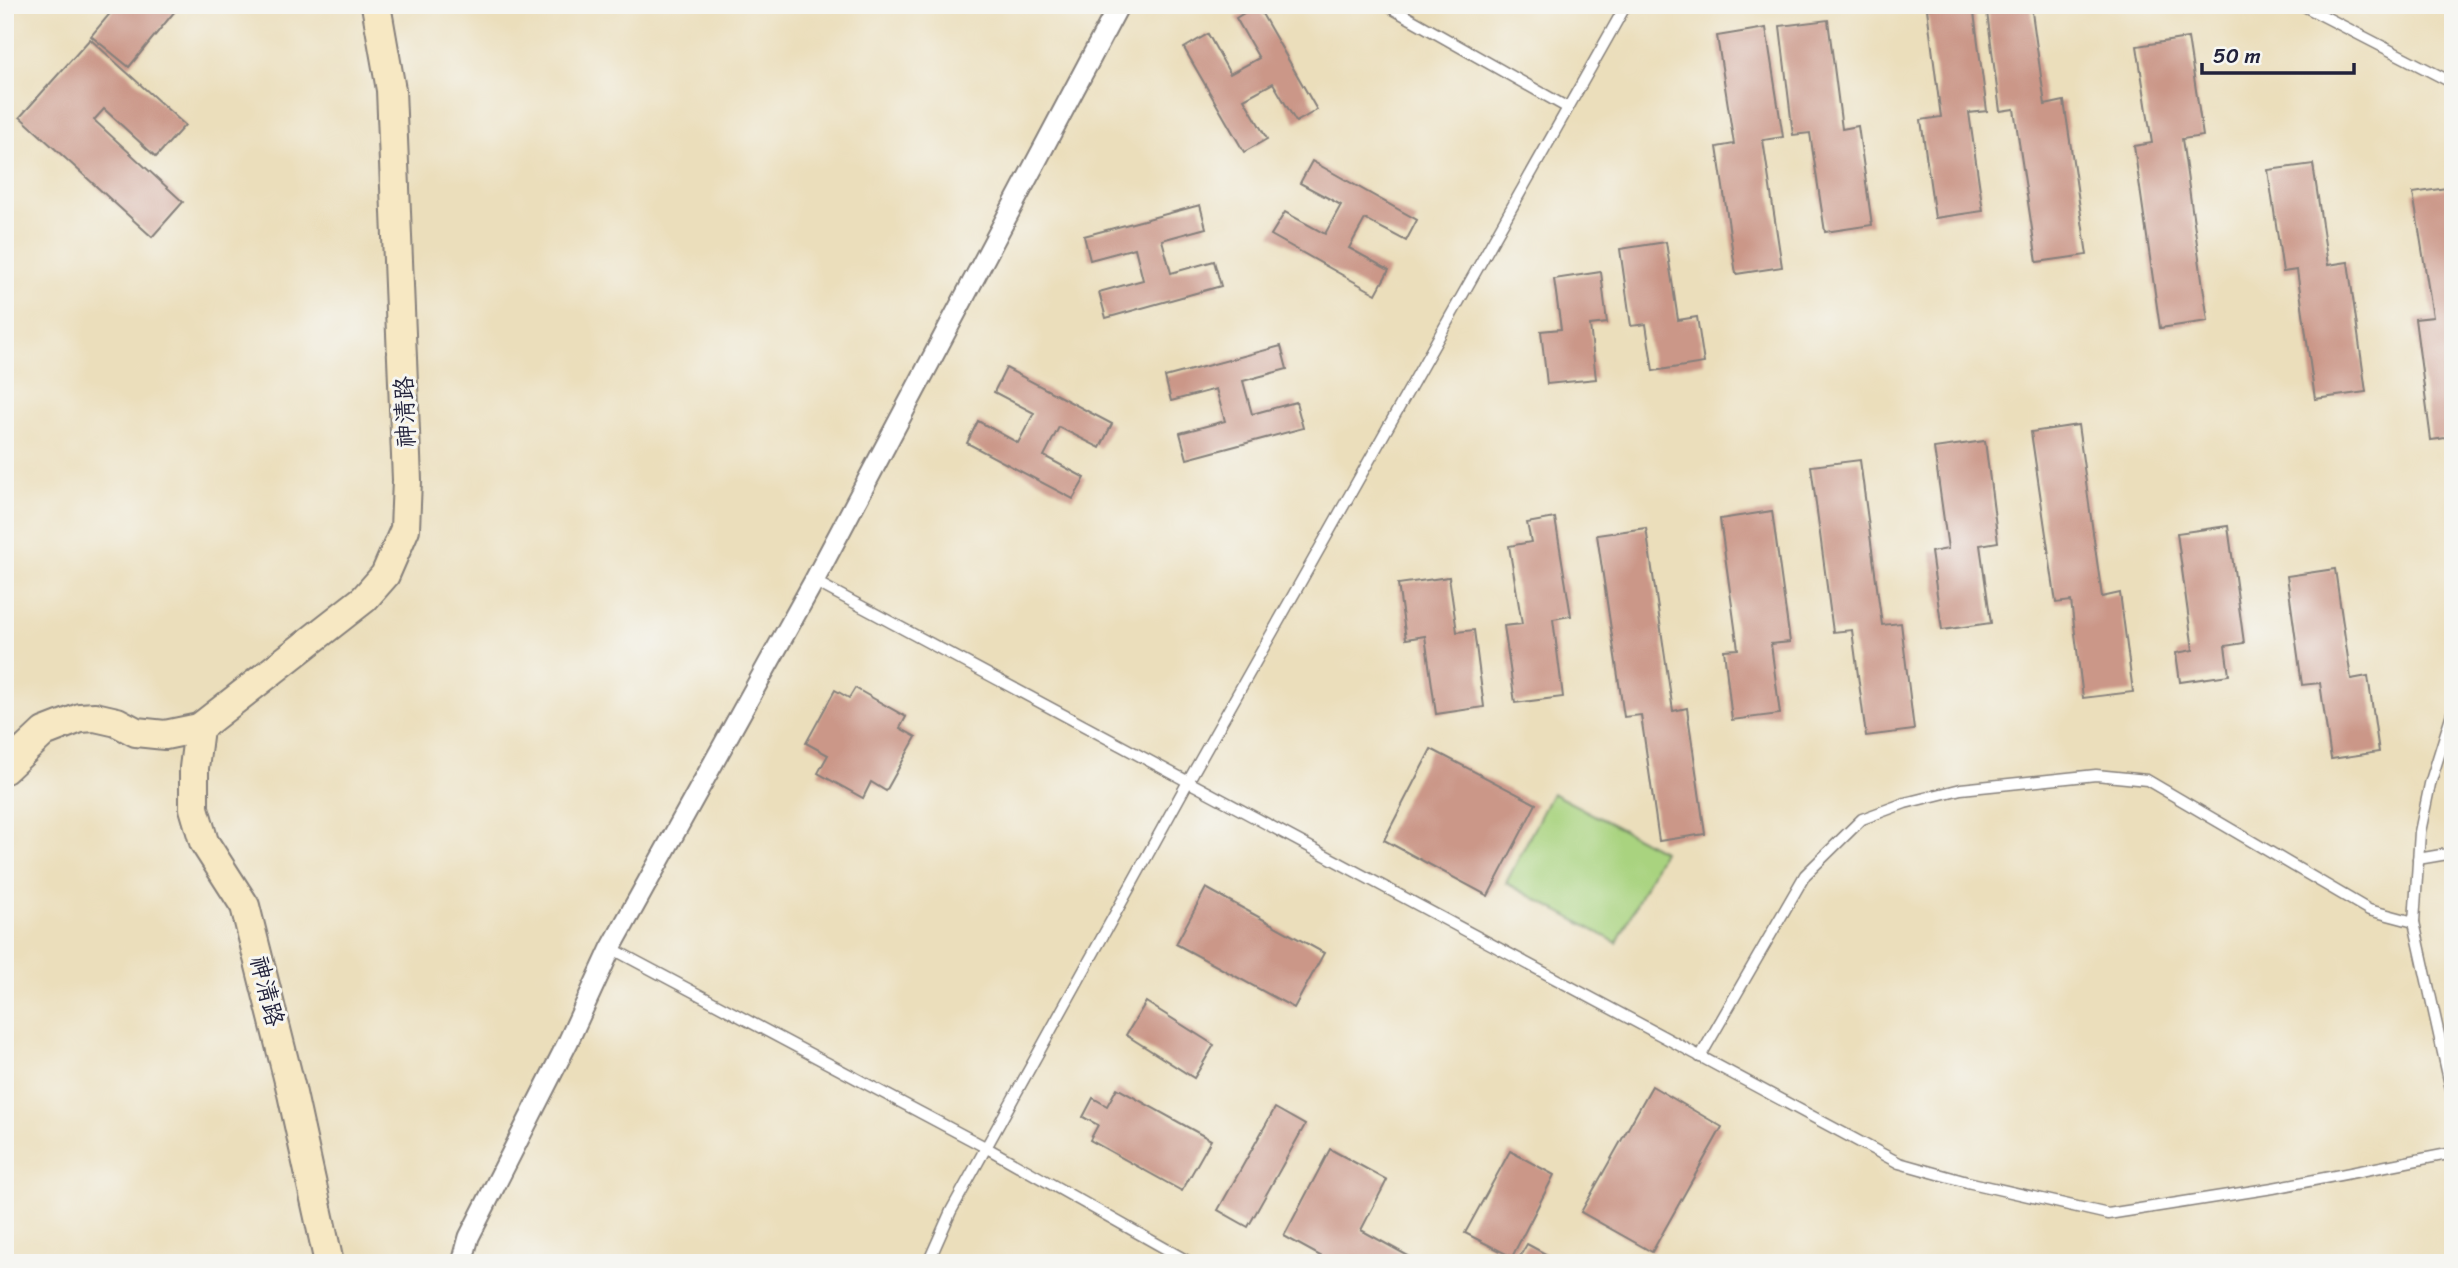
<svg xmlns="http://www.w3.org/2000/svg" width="2458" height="1268" font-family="Sriracha,'LXGW WenKai TC',sans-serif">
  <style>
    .green { fill: #a9d37f; stroke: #667a5d; stroke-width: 2 }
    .building { fill: #cb9788 }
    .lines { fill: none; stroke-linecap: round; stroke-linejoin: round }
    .lane-casing { stroke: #86807b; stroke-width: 13 }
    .street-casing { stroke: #86807b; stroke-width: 23 }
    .secondary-casing { stroke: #86807b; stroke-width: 32 }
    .lane { stroke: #fff; stroke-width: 10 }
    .street { stroke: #fff; stroke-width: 19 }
    .secondary { stroke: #f7e8c3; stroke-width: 28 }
    .labels { text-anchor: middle; stroke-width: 6; stroke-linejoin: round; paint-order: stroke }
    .street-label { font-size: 24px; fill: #22223b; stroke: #f6f6f2 }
  </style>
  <rect width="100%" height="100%" fill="#f6f6f2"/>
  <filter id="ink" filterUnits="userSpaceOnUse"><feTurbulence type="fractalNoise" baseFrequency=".0143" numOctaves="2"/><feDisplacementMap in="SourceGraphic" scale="14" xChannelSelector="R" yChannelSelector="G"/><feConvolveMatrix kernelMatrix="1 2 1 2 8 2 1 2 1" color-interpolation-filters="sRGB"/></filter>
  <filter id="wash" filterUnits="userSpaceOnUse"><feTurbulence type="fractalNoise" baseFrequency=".00686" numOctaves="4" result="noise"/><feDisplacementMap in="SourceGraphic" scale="28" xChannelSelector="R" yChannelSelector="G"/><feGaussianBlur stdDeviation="1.57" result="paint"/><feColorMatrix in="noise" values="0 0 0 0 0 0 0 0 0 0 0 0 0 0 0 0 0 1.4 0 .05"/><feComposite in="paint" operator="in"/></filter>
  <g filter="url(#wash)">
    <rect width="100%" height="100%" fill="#ebdebb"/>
    <path class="green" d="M1552 793 1663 851 1617 943 1506 883Z"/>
    <g id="blocks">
      <g class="building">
        <path d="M117 5H180L129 67 91 36Z"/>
        <path d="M1257 5 1317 110 1296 122 1273 83 1244 99 1267 139 1244 152 1184 48 1208 34 1230 74 1259 58 1236 18Z"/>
        <path d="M1953 5H1973L1987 111 1969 113 1983 211 1935 218 1921 120 1941 117 1927 9Z"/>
        <path d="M1986 5H2031L2045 105 2064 101 2087 255 2037 262 2014 109 2000 111Z"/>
        <path d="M1828 20 1842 129 1858 126 1872 225 1825 232 1810 133 1793 135 1780 26Z"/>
        <path d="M1766 28 1783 137 1763 140 1782 267 1736 274 1717 147 1734 144 1717 36Z"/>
        <path d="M2188 38 2203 136 2182 139 2208 321 2160 328 2134 146 2152 143 2137 46Z"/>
        <path d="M90 39 185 125 156 157 104 109 94 120 183 202 152 237 20 117Z"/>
        <path d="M1312 161 1417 220 1406 241 1365 219 1349 248 1389 270 1376 294 1271 235 1285 212 1325 234 1341 205 1300 183Z"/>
        <path d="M2313 164 2328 265 2348 262 2366 392 2315 399 2297 270 2283 272 2268 170Z"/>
        <path d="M2453 187V437L2431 440 2415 319 2433 317 2413 193Z"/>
        <path d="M1200 205 1206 228 1162 240 1171 273 1214 261 1221 286 1106 318 1099 292 1143 280 1135 248 1090 260 1084 236Z"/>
        <path d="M1666 242 1678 320 1697 317 1704 363 1653 371 1646 324 1631 326 1620 249Z"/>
        <path d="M1601 272 1607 323 1590 325 1596 379 1547 384 1541 331 1561 329 1554 279Z"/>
        <path d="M1281 346 1287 369 1243 381 1252 414 1296 402 1303 428 1187 459 1180 433 1225 421 1216 389 1171 401 1165 377Z"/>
        <path d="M1006 368 1112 424 1100 448 1059 427 1044 456 1085 478 1073 499 967 443 978 421 1018 443 1034 413 994 392Z"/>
        <path d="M2078 425 2102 597 2120 593 2133 692 2083 698 2071 601 2056 603 2031 432Z"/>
        <path d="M1985 441 1998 542 1980 545 1991 623 1942 630 1931 552 1948 549 1934 448Z"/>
        <path d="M1860 460 1882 625 1901 623 1914 730 1866 736 1852 630 1833 632 1811 466Z"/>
        <path d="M1772 511 1790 642 1771 644 1780 714 1732 720 1724 650 1738 649 1720 519Z"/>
        <path d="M1555 518 1571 616 1553 619 1563 697 1515 703 1504 626 1522 624 1509 546 1531 542 1527 523Z"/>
        <path d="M2228 526 2244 643 2225 646 2229 675 2180 682 2176 653 2193 650 2177 533Z"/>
        <path d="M1646 528 1673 711 1687 708 1705 834 1659 841 1641 715 1624 717 1597 535Z"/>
        <path d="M2335 569 2351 679 2368 676 2379 752 2331 759 2320 683 2302 685 2287 576Z"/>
        <path d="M1449 577 1457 632 1474 630 1484 707 1436 714 1425 636 1406 639 1398 584Z"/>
        <path d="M855 688 906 717 900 728 916 737 886 791 871 782 863 798 818 773 828 755 806 743 835 690 849 698Z"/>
        <path d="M1431 749 1536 804 1488 896 1384 840Z"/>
        <path d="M1206 888 1324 953 1294 1008 1176 944Z"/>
        <path d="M1146 1002 1214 1045 1194 1078 1126 1035Z"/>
        <path d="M1652 1086 1722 1127 1652 1252 1581 1212Z"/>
        <path d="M1117 1088 1211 1140 1182 1191 1090 1140 1098 1125 1083 1117 1093 1098 1107 1106Z"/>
        <path d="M1275 1108 1305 1125 1248 1227 1218 1210Z"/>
        <path d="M1330 1149 1387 1180 1361 1230 1421 1263H1333L1284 1236Z"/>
        <path d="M1510 1151 1554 1175 1512 1257 1465 1233Z"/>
        <path d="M1527 1244 1562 1263H1516Z"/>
      </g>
    </g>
  </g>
  <g filter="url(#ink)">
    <use href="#blocks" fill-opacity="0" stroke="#86807b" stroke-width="2"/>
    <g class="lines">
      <g class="lane-casing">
        <g id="lane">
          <path d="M1386 5 1568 108"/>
          <path d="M2302 5 2453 83"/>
          <path d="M814 581 1899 1163 1967 1182 2108 1214 2273 1188 2453 1153"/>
          <path d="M2453 710 2430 784 2420 832 2414 922 2453 1098"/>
          <path d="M2418 859 2453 853"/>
          <path d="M611 948 987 1148 1191 1263"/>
          <path d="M1700 1057 1805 875 1862 819 1905 803 1961 789 2096 775 2147 780 2369 910 2414 922"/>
          <path d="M928 1263 951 1211 1189 780 1626 5"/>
        </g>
      </g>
      <g class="street-casing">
        <path id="street" d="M462 1263 469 1237 568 1042 611 948 814 581 1119 5"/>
      </g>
      <g class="secondary-casing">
        <g id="secondary">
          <path d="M5 769 44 732 80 718 95 717 117 722 136 732 165 735 199 728"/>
          <path d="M329 1263 291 1089 245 906 204 842 194 808V768L199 728 364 599 385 575 405 529 407 480 391 90 376 5"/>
        </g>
      </g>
      <use href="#lane" class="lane"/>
      <use href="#street" class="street"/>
      <use href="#secondary" class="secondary"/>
    </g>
  </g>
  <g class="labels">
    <g class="street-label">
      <text transform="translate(405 412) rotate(-92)" y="8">神清路</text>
      <text transform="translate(267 991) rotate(76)" y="8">神清路</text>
    </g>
  </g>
  <rect width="2458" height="1268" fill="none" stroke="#f6f6f2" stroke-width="28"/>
  <path d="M2202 63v10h152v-10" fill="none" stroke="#22223b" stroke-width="3.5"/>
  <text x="2213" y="63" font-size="21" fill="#22223b" stroke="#f6f6f2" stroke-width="5" paint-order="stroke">50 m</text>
</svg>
